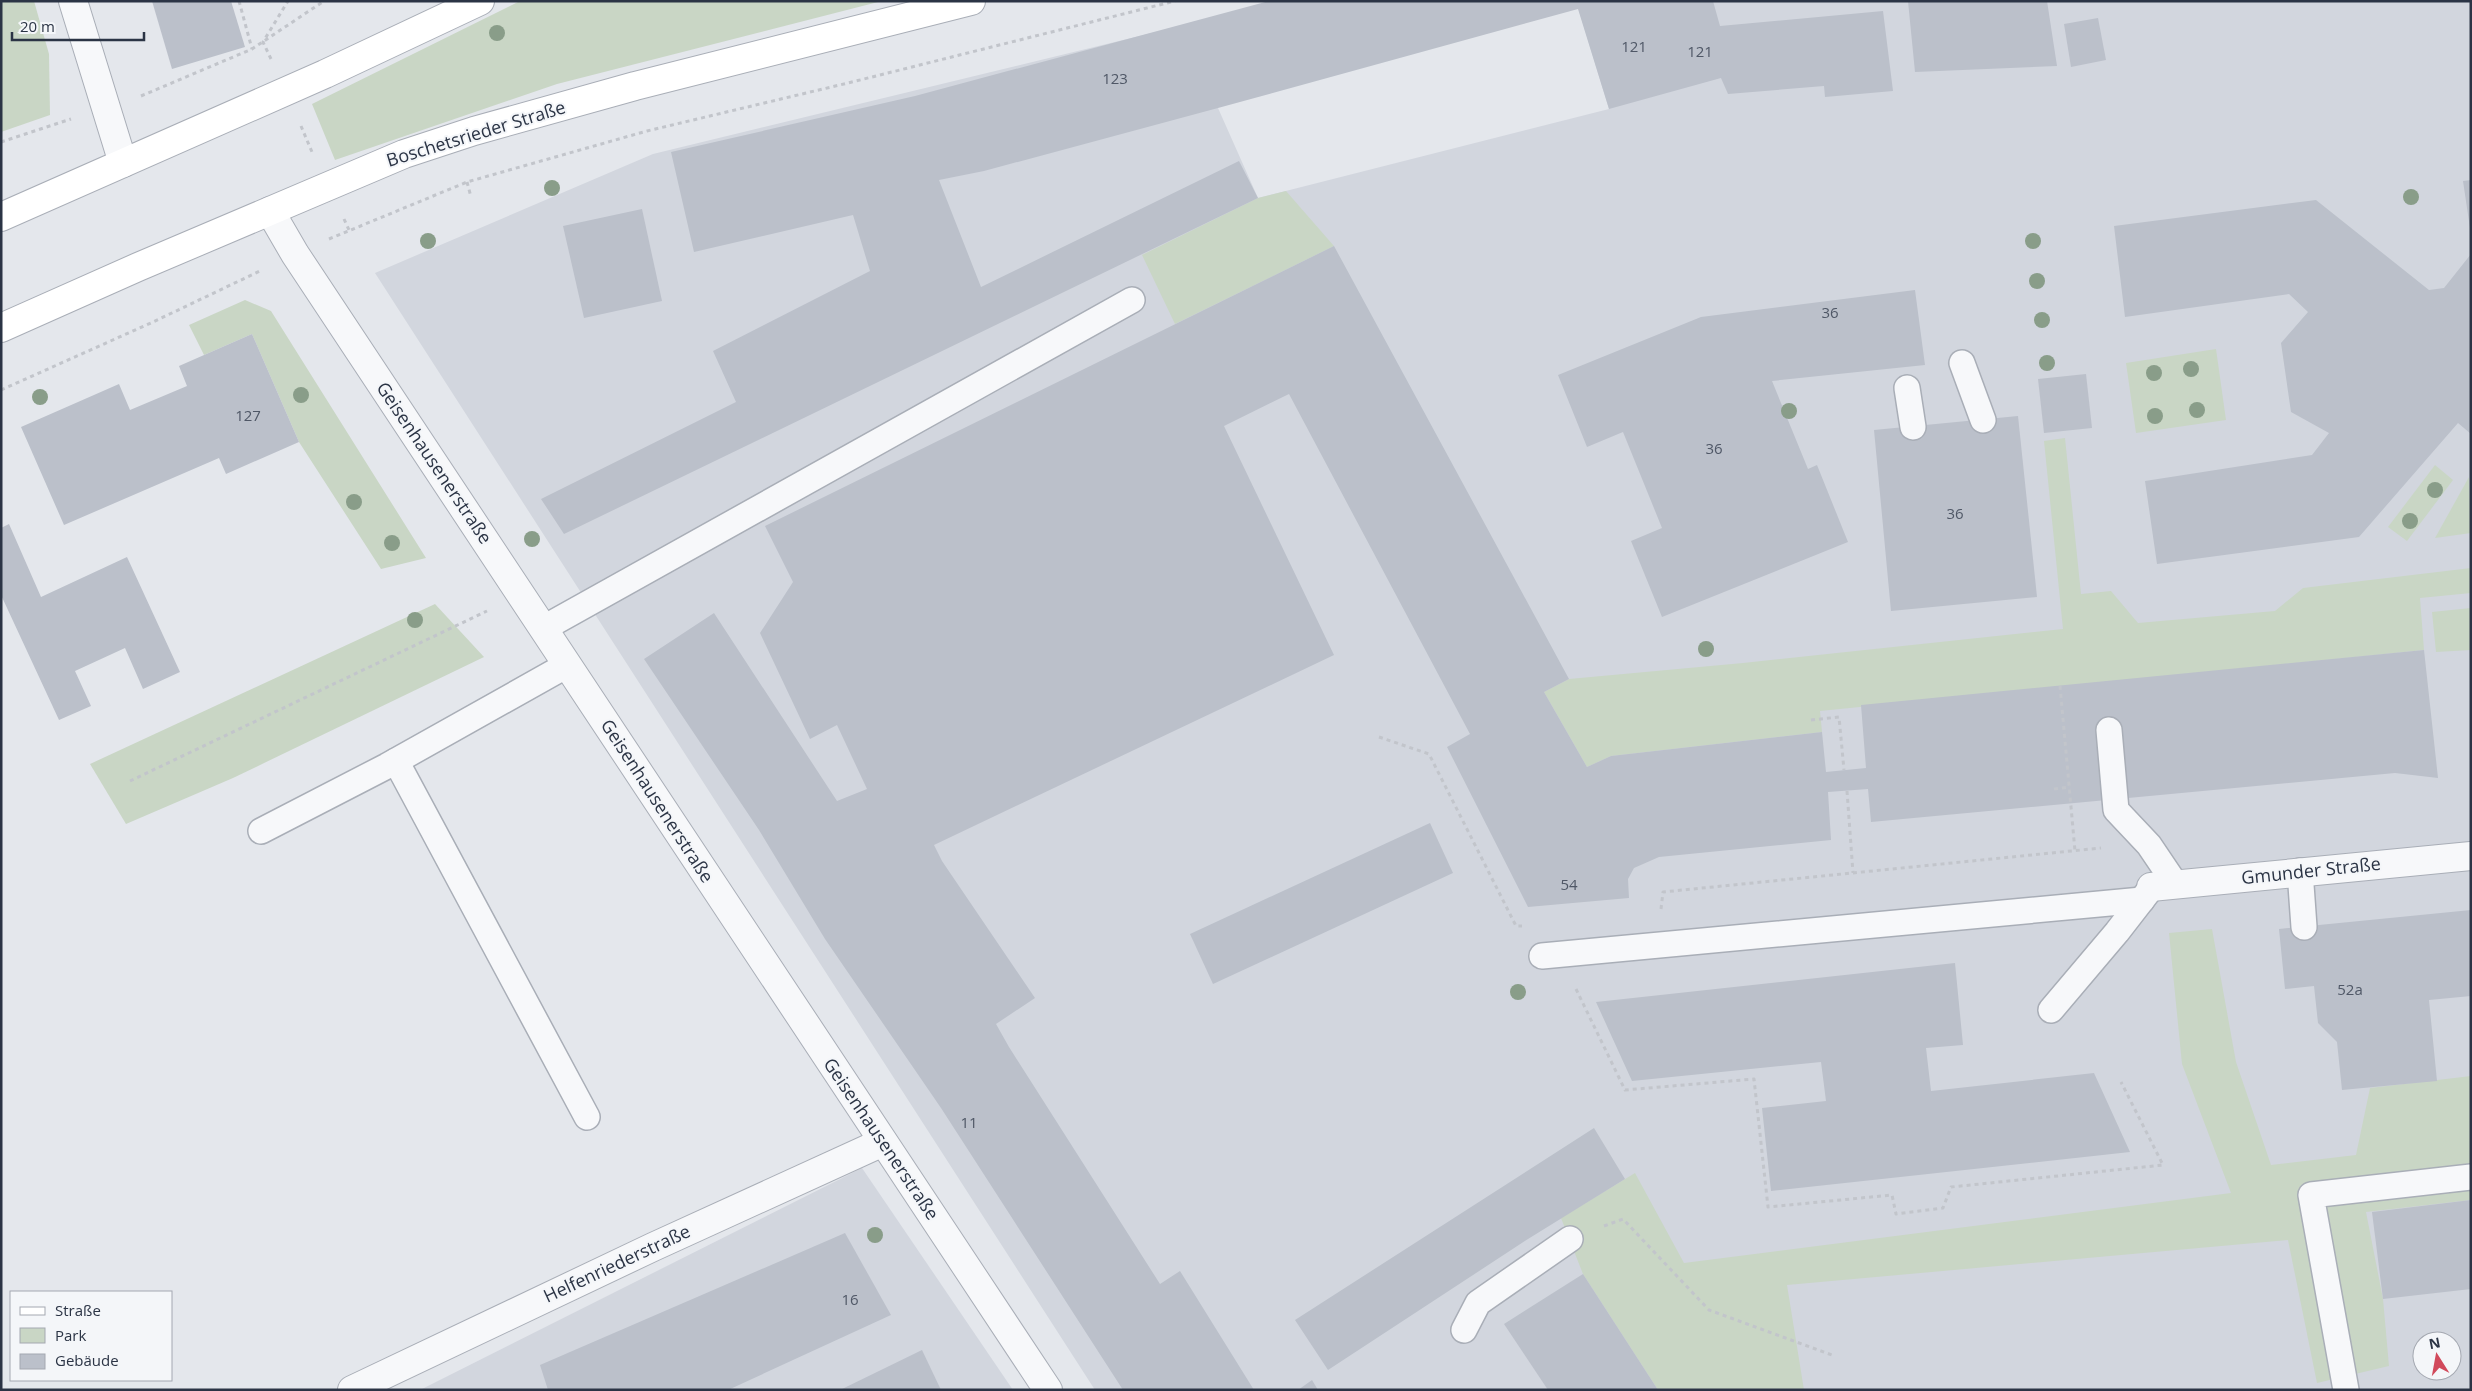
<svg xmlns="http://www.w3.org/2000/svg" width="2472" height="1391" font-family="'Open Sans',sans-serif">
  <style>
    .built { fill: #d2d6de; fill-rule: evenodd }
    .green { fill: #c9d6c5 }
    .building { fill: #bbc0ca }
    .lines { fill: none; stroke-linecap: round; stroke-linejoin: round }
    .lane-casing { stroke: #a9aeb7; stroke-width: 28 }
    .street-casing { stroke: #a9aeb7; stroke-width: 30 }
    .secondary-casing { stroke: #a9aeb7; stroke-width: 30 }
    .path { stroke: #c2c5cb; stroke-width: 3; stroke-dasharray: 4 4; stroke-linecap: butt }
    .lane { stroke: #f7f8fa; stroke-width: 25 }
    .street { stroke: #f7f8fa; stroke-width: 28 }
    .secondary { stroke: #fff; stroke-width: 28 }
    .tree { fill: #899d89 }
    .labels { text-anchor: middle; stroke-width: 4; stroke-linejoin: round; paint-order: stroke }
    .number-label { font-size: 15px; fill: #4f5766 }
    .street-label { font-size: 18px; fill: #2b3445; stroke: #f4f6f9 }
  </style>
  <rect width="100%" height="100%" fill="#e4e7ec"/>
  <g class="built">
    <path d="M1576 1H2471V1390H1095L375 273 653 154 1193 23 1218 108 1258 198 1609 109ZM2422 1341H2452V1371H2422Z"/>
    <path d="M862 1168 1013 1390H420Z"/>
  </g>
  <g class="green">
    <path d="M1 1H34L49 54 50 115 1 132Z"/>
    <path d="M520 1H882L557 84 335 160 312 104Z"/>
    <path d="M1286 191 1334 246 1175 324 1142 255 1258 198Z"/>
    <path d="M245 300 271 311 426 558 381 569 299 442 252 334 204 355 189 325Z"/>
    <path d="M2216 349 2226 420 2136 433 2126 363Z"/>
    <path d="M2065 438 2081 594 2111 591 2138 623 2275 611 2303 588 2471 568V593L2420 598 2424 650 1820 711 1822 732 1611 756 1587 767 1544 692 1569 679 1743 663 2063 629 2044 441Z"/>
    <path d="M2435 465 2453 480 2407 541 2388 527Z"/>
    <path d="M2469 477 2471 533 2435 538Z"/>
    <path d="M435 604 484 657 233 778 126 824 90 764Z"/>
    <path d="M2471 608V650L2436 652 2432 612Z"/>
    <path d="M2212 929 2236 1062 2271 1165 2356 1155 2370 1088 2471 1076V1200L2366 1212 2383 1299 2389 1366 2317 1383 2288 1240 1787 1285 1804 1390H1658L1583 1274 1561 1218 1635 1173 1684 1263 2231 1193 2182 1064 2169 933Z"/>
  </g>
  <g class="building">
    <path d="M152 1H231L245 47 172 69Z"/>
    <path d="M1269 1H1713L1720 26 1883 11 1893 91 1825 97 1824 86 1728 94 1721 78 1609 109 1578 9 1218 108 984 171 939 180 981 287 1239 161 1258 198 564 534 541 499 736 402 713 351 870 271 853 215 694 252 671 152 915 96Z"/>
    <path d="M1908 1H2047L2057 66 1915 72Z"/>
    <path d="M2098 18 2106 60 2071 67 2064 24Z"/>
    <path d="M2471 180V228H2470L2463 181Z"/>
    <path d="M2316 200 2429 290 2444 288 2471 254V434L2458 423 2359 537 2157 564 2145 481 2312 455 2329 433 2291 412 2281 343 2308 312 2289 294 2125 317 2114 226Z"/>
    <path d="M642 209 662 301 584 318 563 226Z"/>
    <path d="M1334 246 1569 679 1544 692 1587 767 1611 756 1822 732 1826 772 1866 768 1861 705 2424 650 2438 778 2395 773 1871 822 1868 789 1828 792 1831 840 1659 857 1634 868 1628 879 1629 898 1528 907 1447 747 1470 734 1289 394 1224 426 1334 655 934 845 942 861 1035 998 996 1024 1009 1047 1160 1284 1180 1271 1254 1390H1123L941 1108 825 939 759 830 644 659 714 613 837 801 867 789 837 725 810 739 760 633 793 582 765 526Z"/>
    <path d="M1915 290 1925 365 1772 381 1808 469 1817 465 1848 542 1662 617 1631 541 1662 528 1623 432 1587 447 1558 375 1701 317Z"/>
    <path d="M252 334 299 442 226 474 219 458 64 525 21 427 119 384 130 410 187 386 179 366Z"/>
    <path d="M2086 374 2092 428 2044 433 2038 379Z"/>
    <path d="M2018 416 2037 597 1891 611 1874 430Z"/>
    <path d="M9 524 41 597 127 557 180 672 143 689 125 648 75 671 91 706 59 720 1 595V528Z"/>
    <path d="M1430 823 1453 873 1213 984 1190 934Z"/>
    <path d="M2471 910V996L2429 1000 2437 1081 2342 1090 2337 1042 2318 1023 2314 986 2285 989 2279 929Z"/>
    <path d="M1955 963 1963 1045 1926 1048 1931 1091 2094 1073 2130 1152 1771 1191 1762 1108 1826 1101 1821 1062 1632 1081 1596 1002Z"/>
    <path d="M1594 1128 1625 1179 1528 1239 1328 1370 1295 1320Z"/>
    <path d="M2471 1200V1289L2383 1299 2372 1212Z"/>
    <path d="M845 1233 891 1315 728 1390H548L540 1365Z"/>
    <path d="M1583 1274 1658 1390H1548L1504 1324Z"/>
    <path d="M922 1350 941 1390H840Z"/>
    <path d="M1312 1380 1318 1390H1298Z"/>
  </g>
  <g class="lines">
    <g class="lane-casing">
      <g id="lane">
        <path d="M1962 363 1983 420"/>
        <path d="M1907 388 1913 427"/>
        <path d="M544 628 1132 300"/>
        <path d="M2109 730 2116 810 2149 845 2176 885"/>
        <path d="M396 761 587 1117"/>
        <path d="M261 831 387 766 567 665"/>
        <path d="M2300 871 2304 927"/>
        <path d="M1542 956 2142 900"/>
        <path d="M2051 1010 2117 932 2148 892"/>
        <path d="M1464 1330 1478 1303 1570 1239"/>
        <path d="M2346 1390 2311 1195 2471 1177"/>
      </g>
    </g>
    <g class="street-casing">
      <g id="street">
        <path d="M73 1 123 163"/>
        <path d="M270 211 295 254 1048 1390"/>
        <path d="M2151 887 2471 856"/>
        <path d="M352 1390 653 1247 883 1142"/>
      </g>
    </g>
    <g class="secondary-casing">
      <g id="secondary">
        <path d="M1 217 325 74 480 1"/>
        <path d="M1 328 138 267 404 154 474 131 635 86 971 1"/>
      </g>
    </g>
    <g class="path">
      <path d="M239 1 252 49"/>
      <path d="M271 59 263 42 288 1"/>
      <path d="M141 96 252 49 324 1"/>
      <path d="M301 126 312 152"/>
      <path d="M1 142 71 119"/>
      <path d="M467 182 471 197"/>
      <path d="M344 219 349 230"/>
      <path d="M329 239 467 182 647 131 848 83 1175 1"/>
      <path d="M1 390 153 322 262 270"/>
      <path d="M2060 686 2075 851"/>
      <path d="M1811 720 1839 717 1844 770"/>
      <path d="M1379 737 1429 754 1516 926H1522"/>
      <path d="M130 781 487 611"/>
      <path d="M2054 789 2070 787"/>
      <path d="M1847 791 1853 873"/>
      <path d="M1661 909 1663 892 2101 848"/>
      <path d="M1576 989 1625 1090 1754 1079 1768 1207 1892 1195 1896 1214 1943 1208 1951 1187 2163 1165 2121 1082"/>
      <path d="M1604 1226 1623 1219 1709 1310 1832 1355"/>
    </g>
    <use href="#lane" class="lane"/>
    <use href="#street" class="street"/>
    <use href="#secondary" class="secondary"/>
  </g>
  <g class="tree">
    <circle cx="497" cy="33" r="8"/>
    <circle cx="552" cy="188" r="8"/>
    <circle cx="2411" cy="197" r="8"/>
    <circle cx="428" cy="241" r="8"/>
    <circle cx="2033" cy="241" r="8"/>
    <circle cx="2037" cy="281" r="8"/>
    <circle cx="2042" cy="320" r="8"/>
    <circle cx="2047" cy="363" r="8"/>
    <circle cx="2191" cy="369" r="8"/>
    <circle cx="2154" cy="373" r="8"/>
    <circle cx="301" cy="395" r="8"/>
    <circle cx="40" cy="397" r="8"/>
    <circle cx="2197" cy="410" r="8"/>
    <circle cx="1789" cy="411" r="8"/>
    <circle cx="2155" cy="416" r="8"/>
    <circle cx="2435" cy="490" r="8"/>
    <circle cx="354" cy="502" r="8"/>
    <circle cx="2410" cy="521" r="8"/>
    <circle cx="532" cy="539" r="8"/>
    <circle cx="392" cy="543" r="8"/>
    <circle cx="415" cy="620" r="8"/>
    <circle cx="1706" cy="649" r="8"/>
    <circle cx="1518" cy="992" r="8"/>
    <circle cx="875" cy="1235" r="8"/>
  </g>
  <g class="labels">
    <g class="number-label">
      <text x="1634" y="52">121</text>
      <text x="1700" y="57">121</text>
      <text x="1115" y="84">123</text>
      <text x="1830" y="318">36</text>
      <text x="248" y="421">127</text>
      <text x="1714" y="454">36</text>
      <text x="1955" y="519">36</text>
      <text x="1569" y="890">54</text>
      <text x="2350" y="995">52a</text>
      <text x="969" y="1128">11</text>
      <text x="850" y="1305">16</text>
    </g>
    <g class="street-label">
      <text transform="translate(476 134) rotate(-17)" y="6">Boschetsrieder Straße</text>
      <text transform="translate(434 463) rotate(56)" y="6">Geisenhausenerstraße</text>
      <text transform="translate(657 801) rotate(57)" y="6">Geisenhausenerstraße</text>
      <text transform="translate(2311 871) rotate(-6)" y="6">Gmunder Straße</text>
      <text transform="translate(881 1139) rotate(56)" y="6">Geisenhausenerstraße</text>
      <text transform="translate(617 1264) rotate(-25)" y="6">Helfenriederstraße</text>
    </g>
  </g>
  <rect width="2472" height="1391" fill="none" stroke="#2b3445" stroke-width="5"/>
  <rect x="10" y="1291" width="162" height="90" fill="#f4f6f9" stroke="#a4a8b1"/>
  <rect x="20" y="1307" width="25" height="8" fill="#ffffff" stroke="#a4a8b1"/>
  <text x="55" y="1316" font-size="15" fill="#2b3445">Straße</text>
  <rect x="20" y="1328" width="25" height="15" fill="#c9d6c5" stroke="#a4a8b1"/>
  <text x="55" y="1341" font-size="15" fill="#2b3445">Park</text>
  <rect x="20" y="1354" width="25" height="15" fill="#bbc0ca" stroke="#a4a8b1"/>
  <text x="55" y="1366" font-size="15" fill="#2b3445">Gebäude</text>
  <g transform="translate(2437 1356) rotate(349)"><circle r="24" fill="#f4f6f9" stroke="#a4a8b1"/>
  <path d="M0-4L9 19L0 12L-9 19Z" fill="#d1495b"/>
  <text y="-8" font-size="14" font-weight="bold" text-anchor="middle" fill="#2b3445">N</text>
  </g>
  <path d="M12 32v8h132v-8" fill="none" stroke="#2b3445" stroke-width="2.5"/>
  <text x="20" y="32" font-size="15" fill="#2b3445" stroke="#f4f6f9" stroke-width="4" paint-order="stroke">20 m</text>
</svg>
